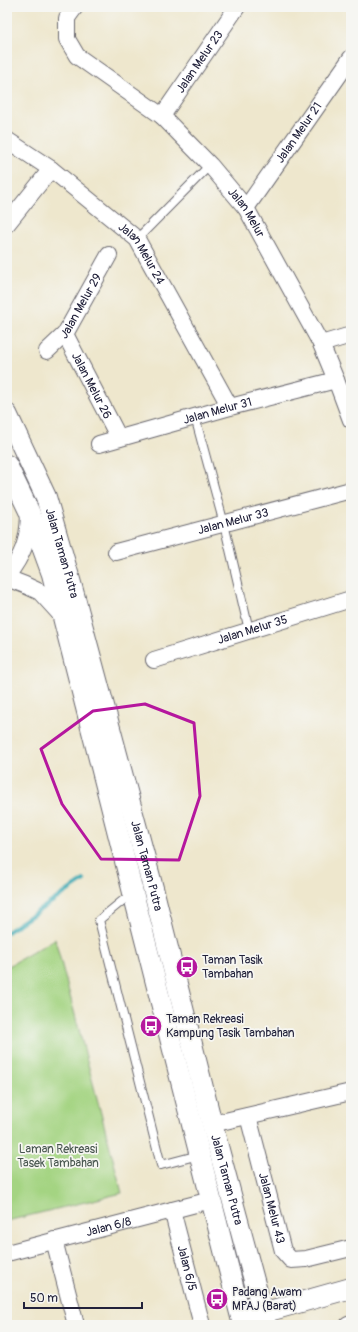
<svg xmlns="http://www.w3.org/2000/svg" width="358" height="1332" font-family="Pangolin,sans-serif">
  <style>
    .green { fill: #a4d482; stroke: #637b5e }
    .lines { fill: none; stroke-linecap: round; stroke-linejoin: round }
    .stream { stroke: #3aabb5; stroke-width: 4.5 }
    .service-casing { stroke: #69676e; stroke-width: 10 }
    .minor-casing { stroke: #69676e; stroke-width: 18 }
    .tertiary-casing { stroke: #69676e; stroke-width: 22 }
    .service { stroke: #fff; stroke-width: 8 }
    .minor { stroke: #fff; stroke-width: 16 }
    .tertiary { stroke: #fff; stroke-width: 20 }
    .marked { fill: none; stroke: #b5179e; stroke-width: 3; stroke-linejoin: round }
    .labels { text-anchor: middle; stroke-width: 3.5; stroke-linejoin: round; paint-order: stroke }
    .street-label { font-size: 12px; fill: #22223b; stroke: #f6f6f2 }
    .poi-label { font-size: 12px; fill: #22223b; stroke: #f6f6f2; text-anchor: start }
    .park-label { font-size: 12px; fill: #495750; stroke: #f6f6f2 }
  </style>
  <rect width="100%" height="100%" fill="#f6f6f2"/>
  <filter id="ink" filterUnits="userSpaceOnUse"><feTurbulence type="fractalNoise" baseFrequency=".025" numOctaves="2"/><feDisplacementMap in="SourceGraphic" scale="8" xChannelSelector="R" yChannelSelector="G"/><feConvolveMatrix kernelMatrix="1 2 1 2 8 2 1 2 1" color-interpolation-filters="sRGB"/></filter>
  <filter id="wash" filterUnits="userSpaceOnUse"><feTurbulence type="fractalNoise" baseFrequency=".012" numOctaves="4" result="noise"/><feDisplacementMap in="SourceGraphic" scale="16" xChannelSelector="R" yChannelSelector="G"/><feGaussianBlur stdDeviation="0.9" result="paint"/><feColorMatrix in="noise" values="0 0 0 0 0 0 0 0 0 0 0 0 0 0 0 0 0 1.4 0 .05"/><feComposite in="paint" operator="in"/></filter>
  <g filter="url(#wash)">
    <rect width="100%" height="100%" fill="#eee7cd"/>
    <path class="green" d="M55 939 122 1193 7 1221V967Z"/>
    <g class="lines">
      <path class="stream" d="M7 932 84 880"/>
    </g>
  </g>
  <g filter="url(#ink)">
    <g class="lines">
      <g class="service-casing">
        <g id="service">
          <path d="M137 239 210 165"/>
          <path d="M195 417 224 524 249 630"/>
          <path d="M132 893 99 920 161 1165 199 1155"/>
        </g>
      </g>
      <g class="minor-casing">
        <g id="minor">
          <path id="s1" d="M75 7 67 18V39L77 56 162 116 210 165 246 208 321 344 336 380 351 420"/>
          <path id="s2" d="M162 116 237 7"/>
          <path id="s3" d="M7 140 51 169 137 239 230 407"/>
          <path id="s4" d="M246 208 351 58"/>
          <path d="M7 224 51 169"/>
          <path id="s5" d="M65 334 119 438"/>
          <path d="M321 344 351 335"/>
          <path id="s6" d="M47 351 65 334 109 255"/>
          <path id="s7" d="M99 444 230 407 336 380"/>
          <path id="s8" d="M116 552 351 490"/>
          <path d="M7 576C23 555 28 542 29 515"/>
          <path d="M7 578 25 585 40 592 61 615"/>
          <path id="s9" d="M154 660 351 599"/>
          <path id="s10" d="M248 1116 283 1251 291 1260 306 1259 351 1248"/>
          <path d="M212 1124 351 1092"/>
          <path id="s11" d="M172 1210 202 1325"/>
          <path d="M54 1240 76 1325"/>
          <path id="s12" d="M7 1253 211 1200"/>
          <path d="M348 1325 351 1324"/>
        </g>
      </g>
      <g class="tertiary-casing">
        <g id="tertiary">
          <path id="s13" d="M7 414 46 497 72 587 153 888 212 1124 266 1325"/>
          <path d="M7 465 29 511 52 574 243 1325"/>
          <path d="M251 1316 351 1288"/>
        </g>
      </g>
      <use href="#service" class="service"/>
      <use href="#minor" class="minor"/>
      <use href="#tertiary" class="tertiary"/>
    </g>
  </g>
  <path class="marked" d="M145 704 194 723 200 796 179 860 101 859 62 804 41 749 93 711Z"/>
  <defs>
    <g id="bus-disc" transform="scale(1.15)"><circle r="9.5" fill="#b5179e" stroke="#f6f6f2"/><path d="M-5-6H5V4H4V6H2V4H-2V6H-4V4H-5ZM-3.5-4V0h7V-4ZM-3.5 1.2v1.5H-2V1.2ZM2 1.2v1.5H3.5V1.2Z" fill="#fff"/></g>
  </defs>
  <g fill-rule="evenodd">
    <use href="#bus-disc" x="187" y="967"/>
    <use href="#bus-disc" x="151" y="1026"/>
    <use href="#bus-disc" x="217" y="1299"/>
  </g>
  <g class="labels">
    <g class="street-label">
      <text dy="4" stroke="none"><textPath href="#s2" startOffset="66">Jalan Melur 23</textPath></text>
      <text dy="4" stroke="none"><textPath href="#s4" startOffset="92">Jalan Melur 21</textPath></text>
      <text dy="4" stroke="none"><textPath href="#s1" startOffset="287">Jalan Melur</textPath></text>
      <text dy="4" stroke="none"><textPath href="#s3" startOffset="178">Jalan Melur 24</textPath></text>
      <text dy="4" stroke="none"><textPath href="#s6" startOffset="57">Jalan Melur 29</textPath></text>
      <text dy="4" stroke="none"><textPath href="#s5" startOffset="58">Jalan Melur 26</textPath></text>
      <text dy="4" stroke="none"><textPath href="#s7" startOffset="123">Jalan Melur 31</textPath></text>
      <text dy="4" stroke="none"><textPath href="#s8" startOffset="121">Jalan Melur 33</textPath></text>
      <text dy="4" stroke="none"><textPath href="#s13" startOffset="150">Jalan Taman Putra</textPath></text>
      <text dy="4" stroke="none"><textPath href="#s9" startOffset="103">Jalan Melur 35</textPath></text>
      <text dy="4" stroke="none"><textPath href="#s13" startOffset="474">Jalan Taman Putra</textPath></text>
      <text dy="4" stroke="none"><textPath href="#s13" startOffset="798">Jalan Taman Putra</textPath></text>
      <text dy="4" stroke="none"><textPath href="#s10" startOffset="95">Jalan Melur 43</textPath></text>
      <text dy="4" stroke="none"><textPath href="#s12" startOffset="105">Jalan 6/8</textPath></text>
      <text dy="4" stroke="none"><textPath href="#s11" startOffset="60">Jalan 6/5</textPath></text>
    </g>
    <g class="poi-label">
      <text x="202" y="964">Taman Tasik<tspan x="202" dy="14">Tambahan</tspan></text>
      <text x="166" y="1023">Taman Rekreasi<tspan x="166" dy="14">Kampung Tasik Tambahan</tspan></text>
      <text x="232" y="1296">Padang Awam<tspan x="232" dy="14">MPAJ (Barat)</tspan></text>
    </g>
    <g class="park-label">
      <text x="58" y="1153">Laman Rekreasi<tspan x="58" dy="14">Tasek Tambahan</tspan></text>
    </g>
  </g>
  <rect width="358" height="1332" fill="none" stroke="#f6f6f2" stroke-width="24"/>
  <path d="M24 1302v6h118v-6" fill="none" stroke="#22223b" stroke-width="2"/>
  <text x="30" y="1302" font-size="12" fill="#22223b" stroke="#f6f6f2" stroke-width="3" paint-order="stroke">50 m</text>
</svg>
